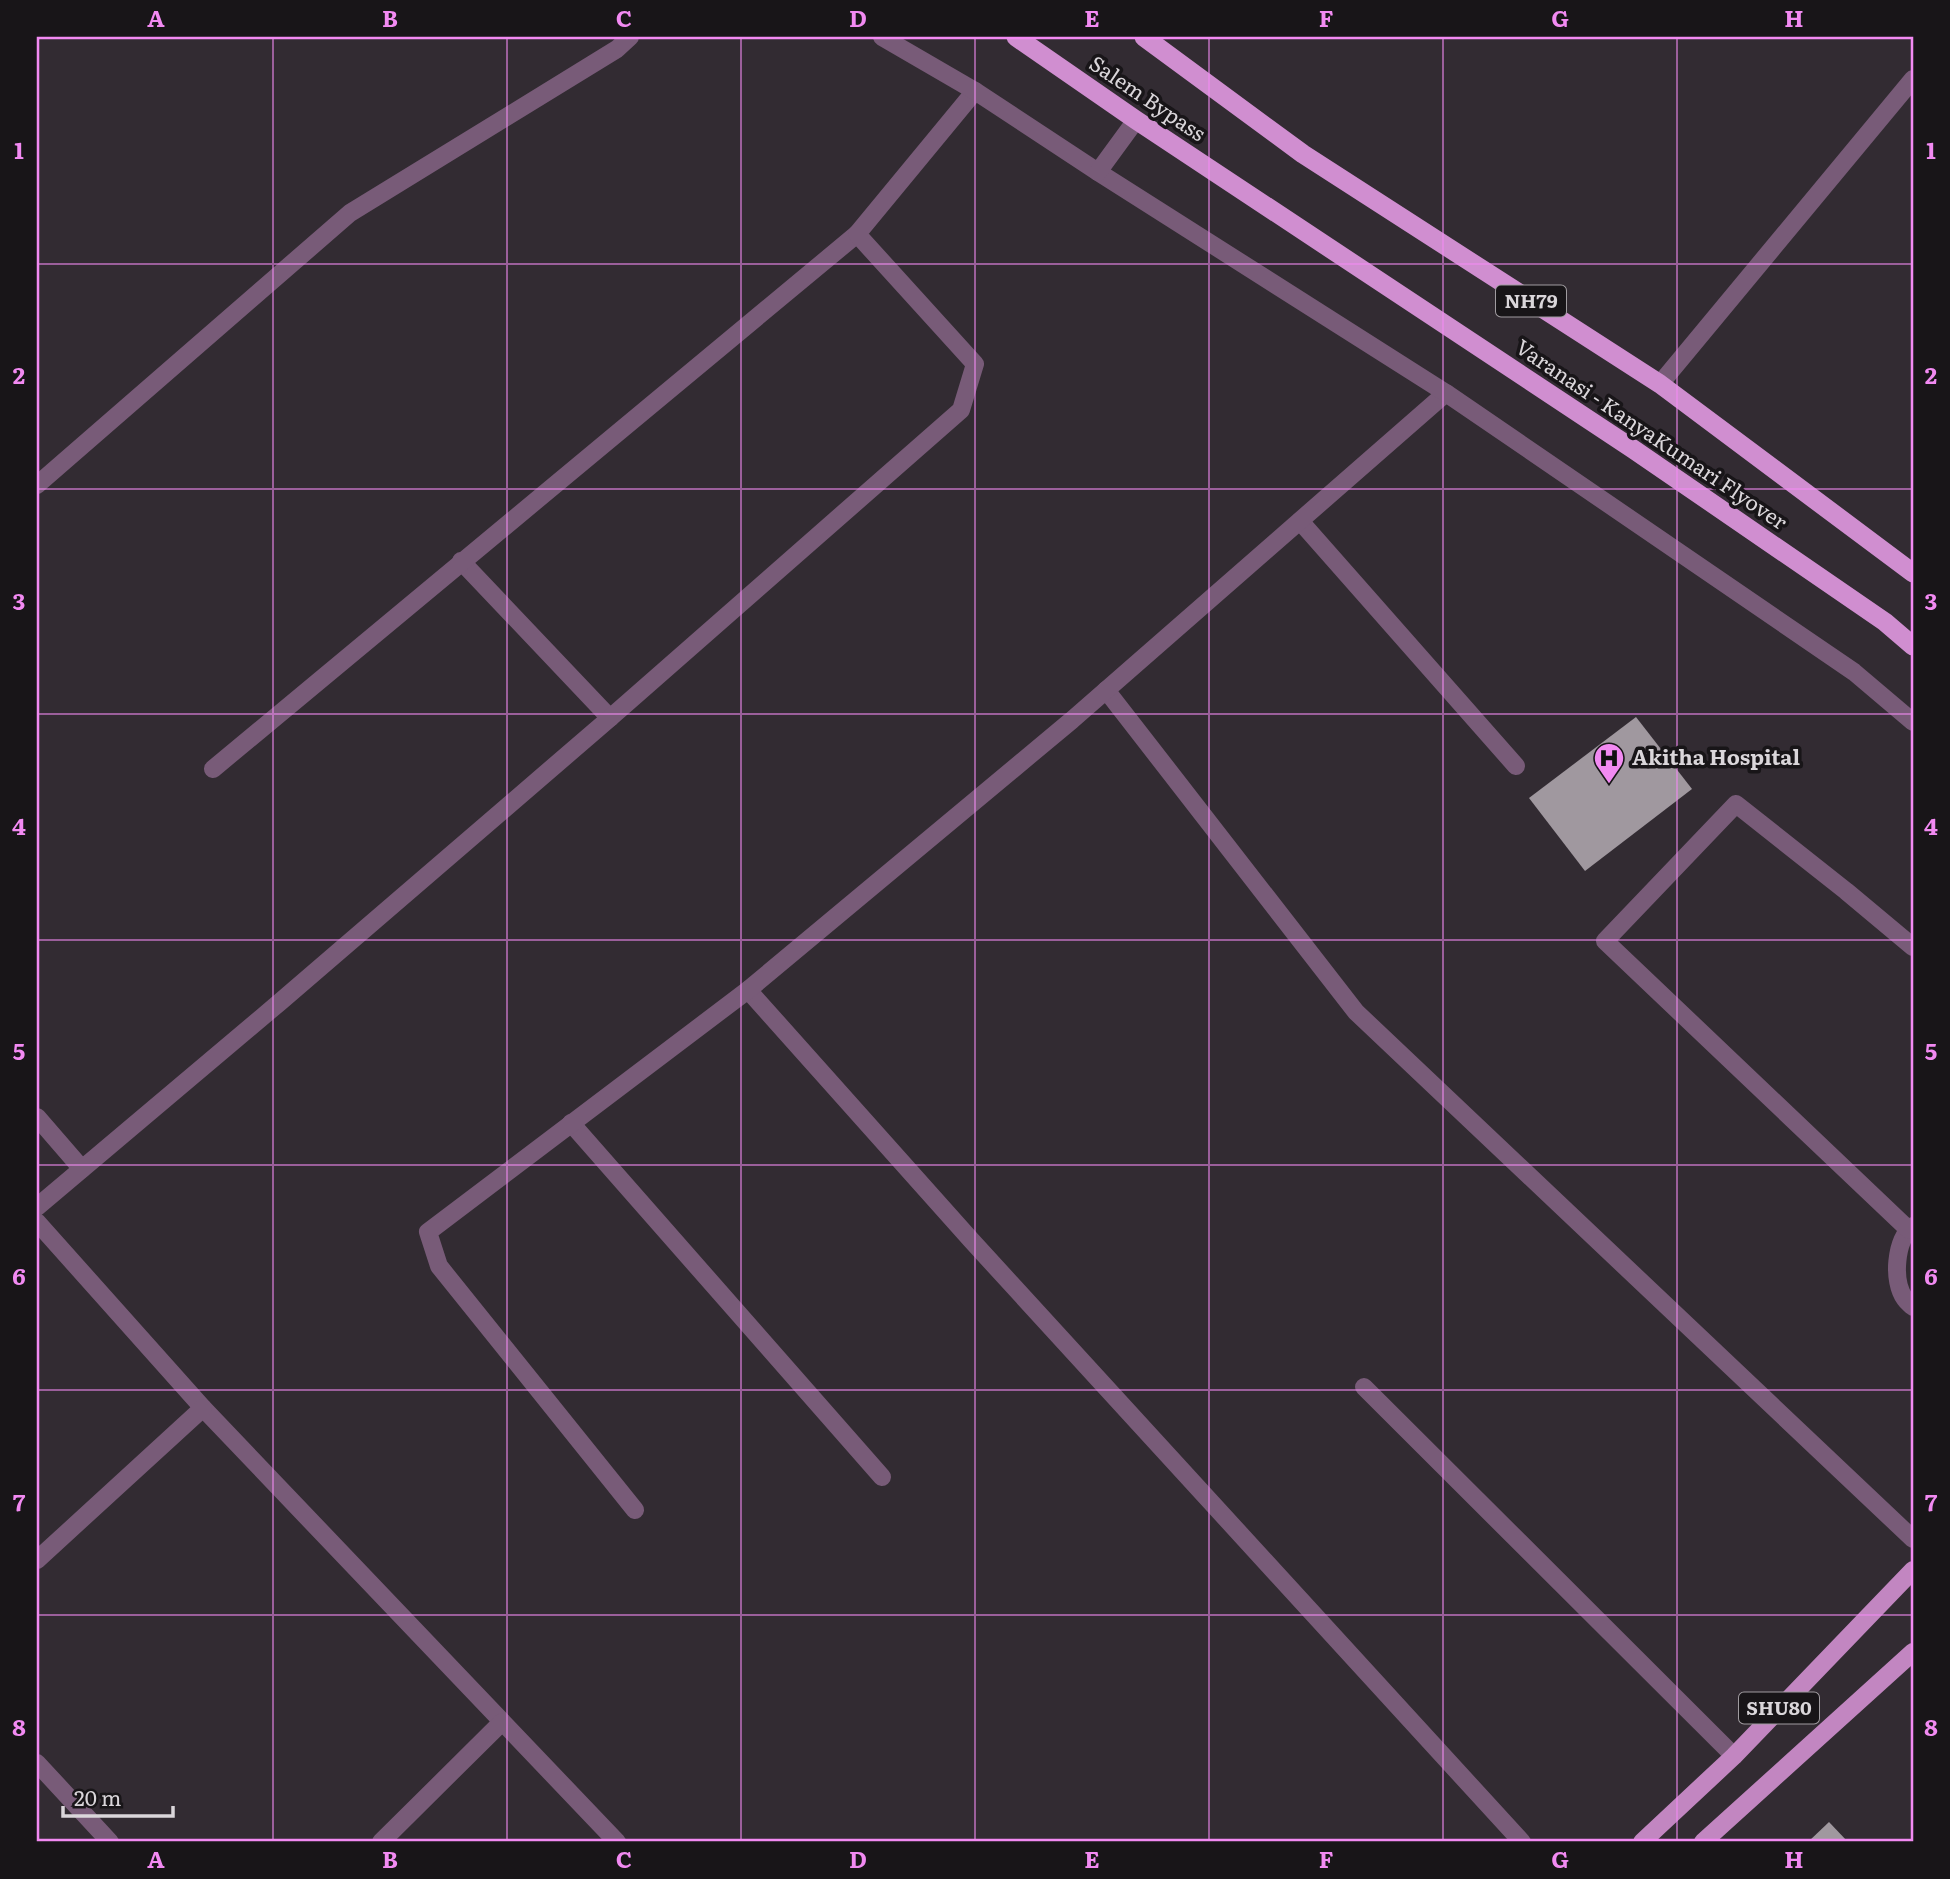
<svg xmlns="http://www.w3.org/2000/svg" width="1950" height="1879" font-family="Literata,serif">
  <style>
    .building { fill: #a0989f }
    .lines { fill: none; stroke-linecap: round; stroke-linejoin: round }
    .minor { stroke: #785b78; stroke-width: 18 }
    .tertiary { stroke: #785b78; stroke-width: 18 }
    .primary { stroke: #c286c1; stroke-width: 18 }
    .trunk { stroke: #d08ed0; stroke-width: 19 }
    .grid { fill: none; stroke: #f28af2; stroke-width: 2; stroke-opacity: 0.55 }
    .labels { text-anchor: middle; stroke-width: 7; stroke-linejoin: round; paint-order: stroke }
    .shield { fill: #181518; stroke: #a09ca0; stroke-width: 2 }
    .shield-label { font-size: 19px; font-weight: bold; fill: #dad6da }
    .street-label { font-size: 21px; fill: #dad6da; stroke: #181518 }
    .poi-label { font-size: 21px; font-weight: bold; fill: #dad6da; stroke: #181518; text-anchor: start }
    .neatline { fill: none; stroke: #f28af2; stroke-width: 2.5 }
    .grid-label { font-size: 23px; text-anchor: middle; font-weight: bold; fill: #f28af2 }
  </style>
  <rect width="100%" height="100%" fill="#322b32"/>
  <g class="building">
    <path d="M1636 717 1692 789 1585 871 1529 798Z"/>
    <path d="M1829 1822 1848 1842H1808Z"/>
  </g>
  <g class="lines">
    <g class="minor">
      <path d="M1660 384 1913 79"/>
      <path d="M37 485 350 213 617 49 630 37"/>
      <path d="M1300 521 1516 766"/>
      <path d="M461 561 610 718"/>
      <path d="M1106 690 1356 1012 1913 1539"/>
      <path d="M213 769 857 234"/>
      <path d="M748 990 972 1241 1522 1842"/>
      <path d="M37 1117 82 1169"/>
      <path d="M571 1123 882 1477"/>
      <path d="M37 1207 280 1002 610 718 961 410 975 364 857 234 975 91"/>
      <path d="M37 1222 203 1408 617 1842"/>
      <path d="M1913 1226C1895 1240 1892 1281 1905 1299 1907 1302 1910 1304 1913 1307"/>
      <path d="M1909 1230 1605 941 1736 804 1846 891 1913 947"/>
      <path d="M1364 1387 1734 1756"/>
      <path d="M635 1510 439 1266 428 1232 748 990 1072 720 1446 393"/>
      <path d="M37 1560 203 1408"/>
      <path d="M37 1763 110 1842"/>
      <path d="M381 1842 502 1722"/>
    </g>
    <g class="tertiary">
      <path d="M882 37 975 91 1098 172 1446 393 1854 672 1913 722"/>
      <path d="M1098 172 1136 120"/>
    </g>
    <g class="primary">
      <path d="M1642 1842 1734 1756 1913 1570"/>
      <path d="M1703 1842 1913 1652"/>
    </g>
    <g class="trunk">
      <path d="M1016 37 1136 120 1633 449 1885 622 1913 646"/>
      <path d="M1144 37 1303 154 1660 384 1913 573"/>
    </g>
  </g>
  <path class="grid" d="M273 37V1842M507 37V1842M741 37V1842M975 37V1842M1209 37V1842M1443 37V1842M1677 37V1842M37 264H1913M37 489H1913M37 714H1913M37 940H1913M37 1165H1913M37 1390H1913M37 1615H1913"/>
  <defs>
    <g id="hospital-pin" transform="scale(1.575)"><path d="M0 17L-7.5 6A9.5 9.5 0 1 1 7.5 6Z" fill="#f28af2" stroke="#181518"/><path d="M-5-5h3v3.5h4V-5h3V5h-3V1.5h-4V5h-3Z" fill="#111"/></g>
  </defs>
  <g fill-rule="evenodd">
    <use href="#hospital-pin" x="1609" y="758"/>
  </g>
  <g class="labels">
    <g class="shield">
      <rect x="1496" y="285.5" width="70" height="31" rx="5"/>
      <rect x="1739" y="1692.5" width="80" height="31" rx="5"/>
    </g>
    <g class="shield-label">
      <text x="1531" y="308">NH79</text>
      <text x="1779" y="1715">SHU80</text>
    </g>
    <g class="street-label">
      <text transform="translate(1147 99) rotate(34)" y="7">Salem Bypass</text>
      <text transform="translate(1651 435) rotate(34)" y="7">Varanasi - KanyaKumari Flyover</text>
    </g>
    <g class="poi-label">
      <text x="1632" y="765">Akitha Hospital</text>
    </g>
  </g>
  <rect width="1950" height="1879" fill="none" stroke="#181518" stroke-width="77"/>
  <path d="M63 1806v10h110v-10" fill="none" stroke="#dad6da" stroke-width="3.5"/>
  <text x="74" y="1806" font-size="21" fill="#dad6da" stroke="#181518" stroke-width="5" paint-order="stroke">20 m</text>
  <rect x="38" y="38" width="1874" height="1802" class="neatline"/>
  <g class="grid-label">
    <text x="156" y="27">A</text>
    <text x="390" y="27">B</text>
    <text x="624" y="27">C</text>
    <text x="858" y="27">D</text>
    <text x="1092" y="27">E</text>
    <text x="1326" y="27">F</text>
    <text x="1560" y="27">G</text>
    <text x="1794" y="27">H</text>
    <text x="19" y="159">1</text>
    <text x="1931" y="159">1</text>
    <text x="19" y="384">2</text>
    <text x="1931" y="384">2</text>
    <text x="19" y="610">3</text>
    <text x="1931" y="610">3</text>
    <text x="19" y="835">4</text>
    <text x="1931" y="835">4</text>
    <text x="19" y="1060">5</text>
    <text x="1931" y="1060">5</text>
    <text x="19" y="1285">6</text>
    <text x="1931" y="1285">6</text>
    <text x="19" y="1511">7</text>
    <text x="1931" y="1511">7</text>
    <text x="19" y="1736">8</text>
    <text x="1931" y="1736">8</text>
    <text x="156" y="1868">A</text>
    <text x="390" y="1868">B</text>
    <text x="624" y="1868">C</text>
    <text x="858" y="1868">D</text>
    <text x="1092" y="1868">E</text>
    <text x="1326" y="1868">F</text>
    <text x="1560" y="1868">G</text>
    <text x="1794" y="1868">H</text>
  </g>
</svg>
